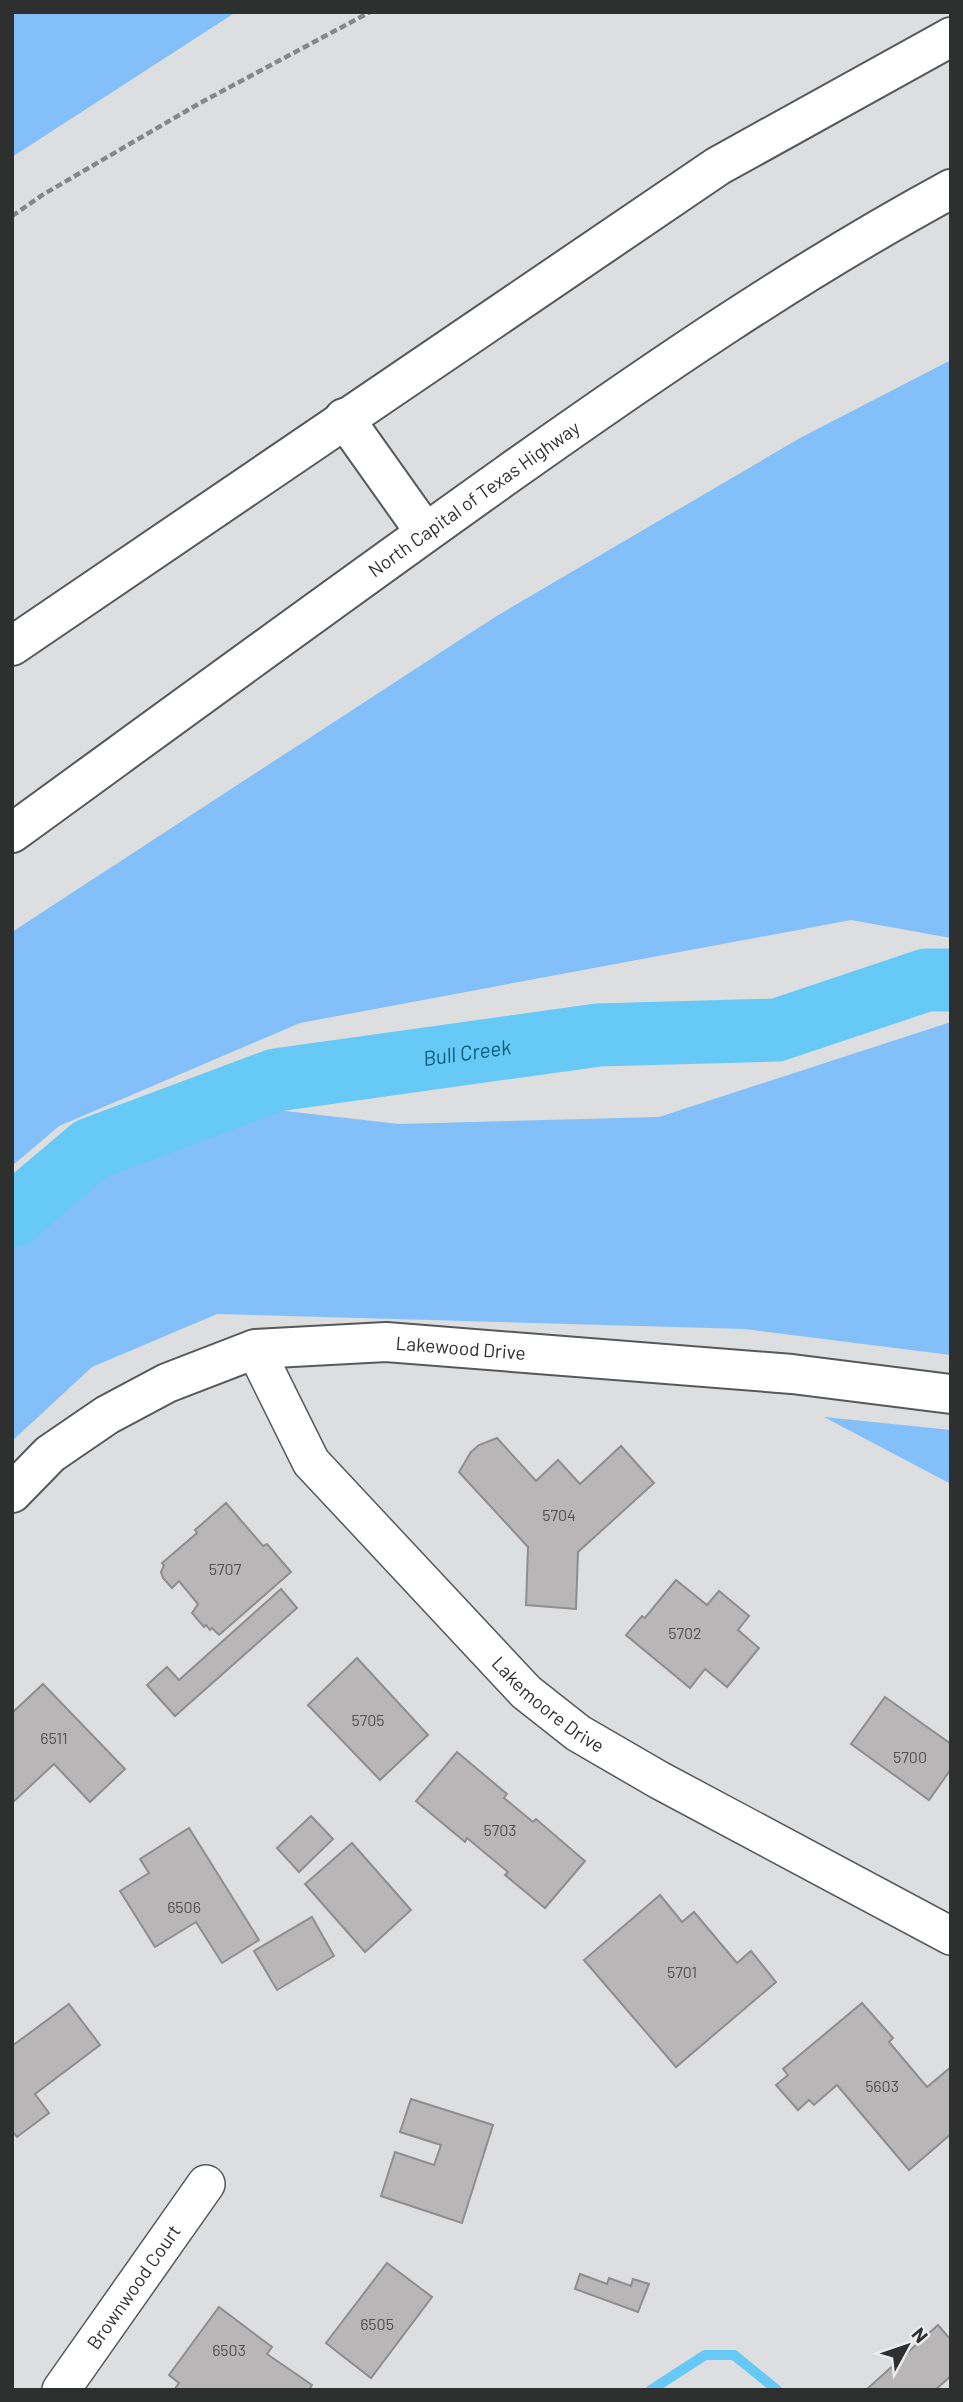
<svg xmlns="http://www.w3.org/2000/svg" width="963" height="2402" font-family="Barlow,sans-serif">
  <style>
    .green { fill: #83bff8 }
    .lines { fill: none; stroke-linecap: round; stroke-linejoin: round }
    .stream { stroke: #66c9f6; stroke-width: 10 }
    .river { stroke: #66c9f6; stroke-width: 63 }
    .building { fill: #b8b6b6; stroke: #8f8d8d; stroke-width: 2 }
    .minor-casing { stroke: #575859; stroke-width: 40 }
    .tertiary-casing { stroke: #575859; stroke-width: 42 }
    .trunk-casing { stroke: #575859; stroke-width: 42 }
    .path { stroke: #868787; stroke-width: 4.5; stroke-dasharray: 7 3.5; stroke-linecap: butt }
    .minor { stroke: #fff; stroke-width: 37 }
    .tertiary { stroke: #fff; stroke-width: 38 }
    .trunk { stroke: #fff; stroke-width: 38 }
    .labels { text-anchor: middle; stroke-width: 5; stroke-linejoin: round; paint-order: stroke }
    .number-label { font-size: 16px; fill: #505151 }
    .street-label { font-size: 19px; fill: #2e2f2f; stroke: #eaebed }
    .water-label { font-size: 21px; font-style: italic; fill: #095c7a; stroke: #eaebed }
  </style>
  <rect width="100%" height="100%" fill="#dddedf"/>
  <g class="green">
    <path d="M12 12H236L12 157Z"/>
    <path d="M951 360V938L851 920 300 1023 59 1126 12 1166V932L495 617 800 438Z"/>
    <path d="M951 1022V1355L745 1329 217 1314 92 1367 12 1441V1235L80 1182 240 1106 399 1124 659 1117Z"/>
    <path d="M824 1417 951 1430V1484Z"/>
  </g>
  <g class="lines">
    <path class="stream" d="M651 2390 705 2355H734L777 2390"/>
    <path class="river" id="s1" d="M12 1216 91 1149 276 1080 598 1035 777 1030 926 980H951"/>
  </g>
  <g class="building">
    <path d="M497 1438 536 1481 558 1460 580 1484 621 1446 654 1483 578 1552 576 1609 526 1605 528 1547 459 1472 471 1452 479 1445Z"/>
    <path d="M226 1503 263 1546 267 1544 291 1572 219 1635 212 1628 210 1630 206 1625 204 1627 192 1613 198 1604 179 1581 172 1588 163 1578 161 1572 164 1565 162 1563 197 1533 195 1530Z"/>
    <path d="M676 1580 707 1605 719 1591 749 1616 738 1630 759 1648 727 1687 705 1669 690 1688 626 1635 642 1616 645 1618Z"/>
    <path d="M281 1589 297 1608 175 1716 147 1685 167 1667 179 1680Z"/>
    <path d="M357 1658 428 1735 380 1780 308 1705Z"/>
    <path d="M43 1684 125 1769 90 1802 54 1764 12 1803V1713Z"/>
    <path d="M885 1697 951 1744V1769L929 1800 851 1744Z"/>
    <path d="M457 1752 507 1794 504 1798 533 1822 536 1819 585 1861 545 1908 505 1875 508 1872 467 1838 465 1842 416 1801Z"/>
    <path d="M311 1816 333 1839 299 1872 277 1848Z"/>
    <path d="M189 1828 259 1940 222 1963 196 1922 155 1947 120 1891 149 1873 140 1859Z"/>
    <path d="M352 1843 411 1910 365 1952 305 1884Z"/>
    <path d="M660 1895 682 1922 694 1912 737 1963 751 1951 776 1982 676 2067 584 1960Z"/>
    <path d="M312 1917 334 1956 277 1990 254 1951Z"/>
    <path d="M862 2003 893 2038 889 2042 927 2087 951 2067V2134L909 2170 837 2085 814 2105 809 2100 798 2110 776 2085 788 2075 783 2069Z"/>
    <path d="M69 2004 100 2045 35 2094 49 2113 17 2137 12 2131V2046Z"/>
    <path d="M411 2099 493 2125 462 2223 381 2196 395 2152 434 2165 441 2145 400 2132Z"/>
    <path d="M387 2263 432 2297 371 2378 326 2343Z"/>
    <path d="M580 2274 607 2284 609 2278 631 2286 633 2279 649 2284 638 2312 575 2289Z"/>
    <path d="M219 2307 272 2347 267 2354 312 2385 309 2390H174L179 2383 169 2375Z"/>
    <path d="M938 2325 951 2340V2376L935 2390H866Z"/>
  </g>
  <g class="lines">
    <g class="minor-casing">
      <g id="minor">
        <path id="s2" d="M255 1349 311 1462 526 1692 578 1733 659 1780 951 1936"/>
        <path id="s3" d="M61 2390 206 2184"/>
      </g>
    </g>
    <g class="tertiary-casing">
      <g id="tertiary">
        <path id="s4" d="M12 1493 50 1454 107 1415 167 1383 255 1349 386 1342 792 1374 951 1394"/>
      </g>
    </g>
    <g class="trunk-casing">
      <g id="trunk">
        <path d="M344 418 425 532"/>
        <path d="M12 646 718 166 951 37"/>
        <path id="s5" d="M12 833C177 713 342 592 508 474 652 372 796 273 951 189"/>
      </g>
    </g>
    <path class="path" d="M12 216 44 194 200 103 370 12"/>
    <use href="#minor" class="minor"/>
    <use href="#tertiary" class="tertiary"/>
    <use href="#trunk" class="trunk"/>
  </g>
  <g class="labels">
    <g class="number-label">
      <text x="559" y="1521">5704</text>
      <text x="225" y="1575">5707</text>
      <text x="685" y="1639">5702</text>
      <text x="368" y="1726">5705</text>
      <text x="54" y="1744">6511</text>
      <text x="910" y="1763">5700</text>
      <text x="500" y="1836">5703</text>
      <text x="184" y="1913">6506</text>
      <text x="682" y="1978">5701</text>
      <text x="882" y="2092">5603</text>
      <text x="377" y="2330">6505</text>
      <text x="229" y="2356">6503</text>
    </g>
    <g class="street-label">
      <text dy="7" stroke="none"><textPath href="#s5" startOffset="570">North Capital of Texas Highway</textPath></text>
      <text dy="7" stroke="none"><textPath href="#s4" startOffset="492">Lakewood Drive</textPath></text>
      <text dy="7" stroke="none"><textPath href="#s2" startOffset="466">Lakemoore Drive</textPath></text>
      <text dy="7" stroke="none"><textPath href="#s3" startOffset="126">Brownwood Court</textPath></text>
    </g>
    <g class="water-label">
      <text dy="7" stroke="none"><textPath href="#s1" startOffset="494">Bull Creek</textPath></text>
    </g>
  </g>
  <rect width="963" height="2402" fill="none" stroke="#2e2f2f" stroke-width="28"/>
  <g transform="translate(907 2346) rotate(50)" stroke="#eaebed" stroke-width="5" paint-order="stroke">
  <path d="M0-5L12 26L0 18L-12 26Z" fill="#2e2f2f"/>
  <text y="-10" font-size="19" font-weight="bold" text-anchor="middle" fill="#2e2f2f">N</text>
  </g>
</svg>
